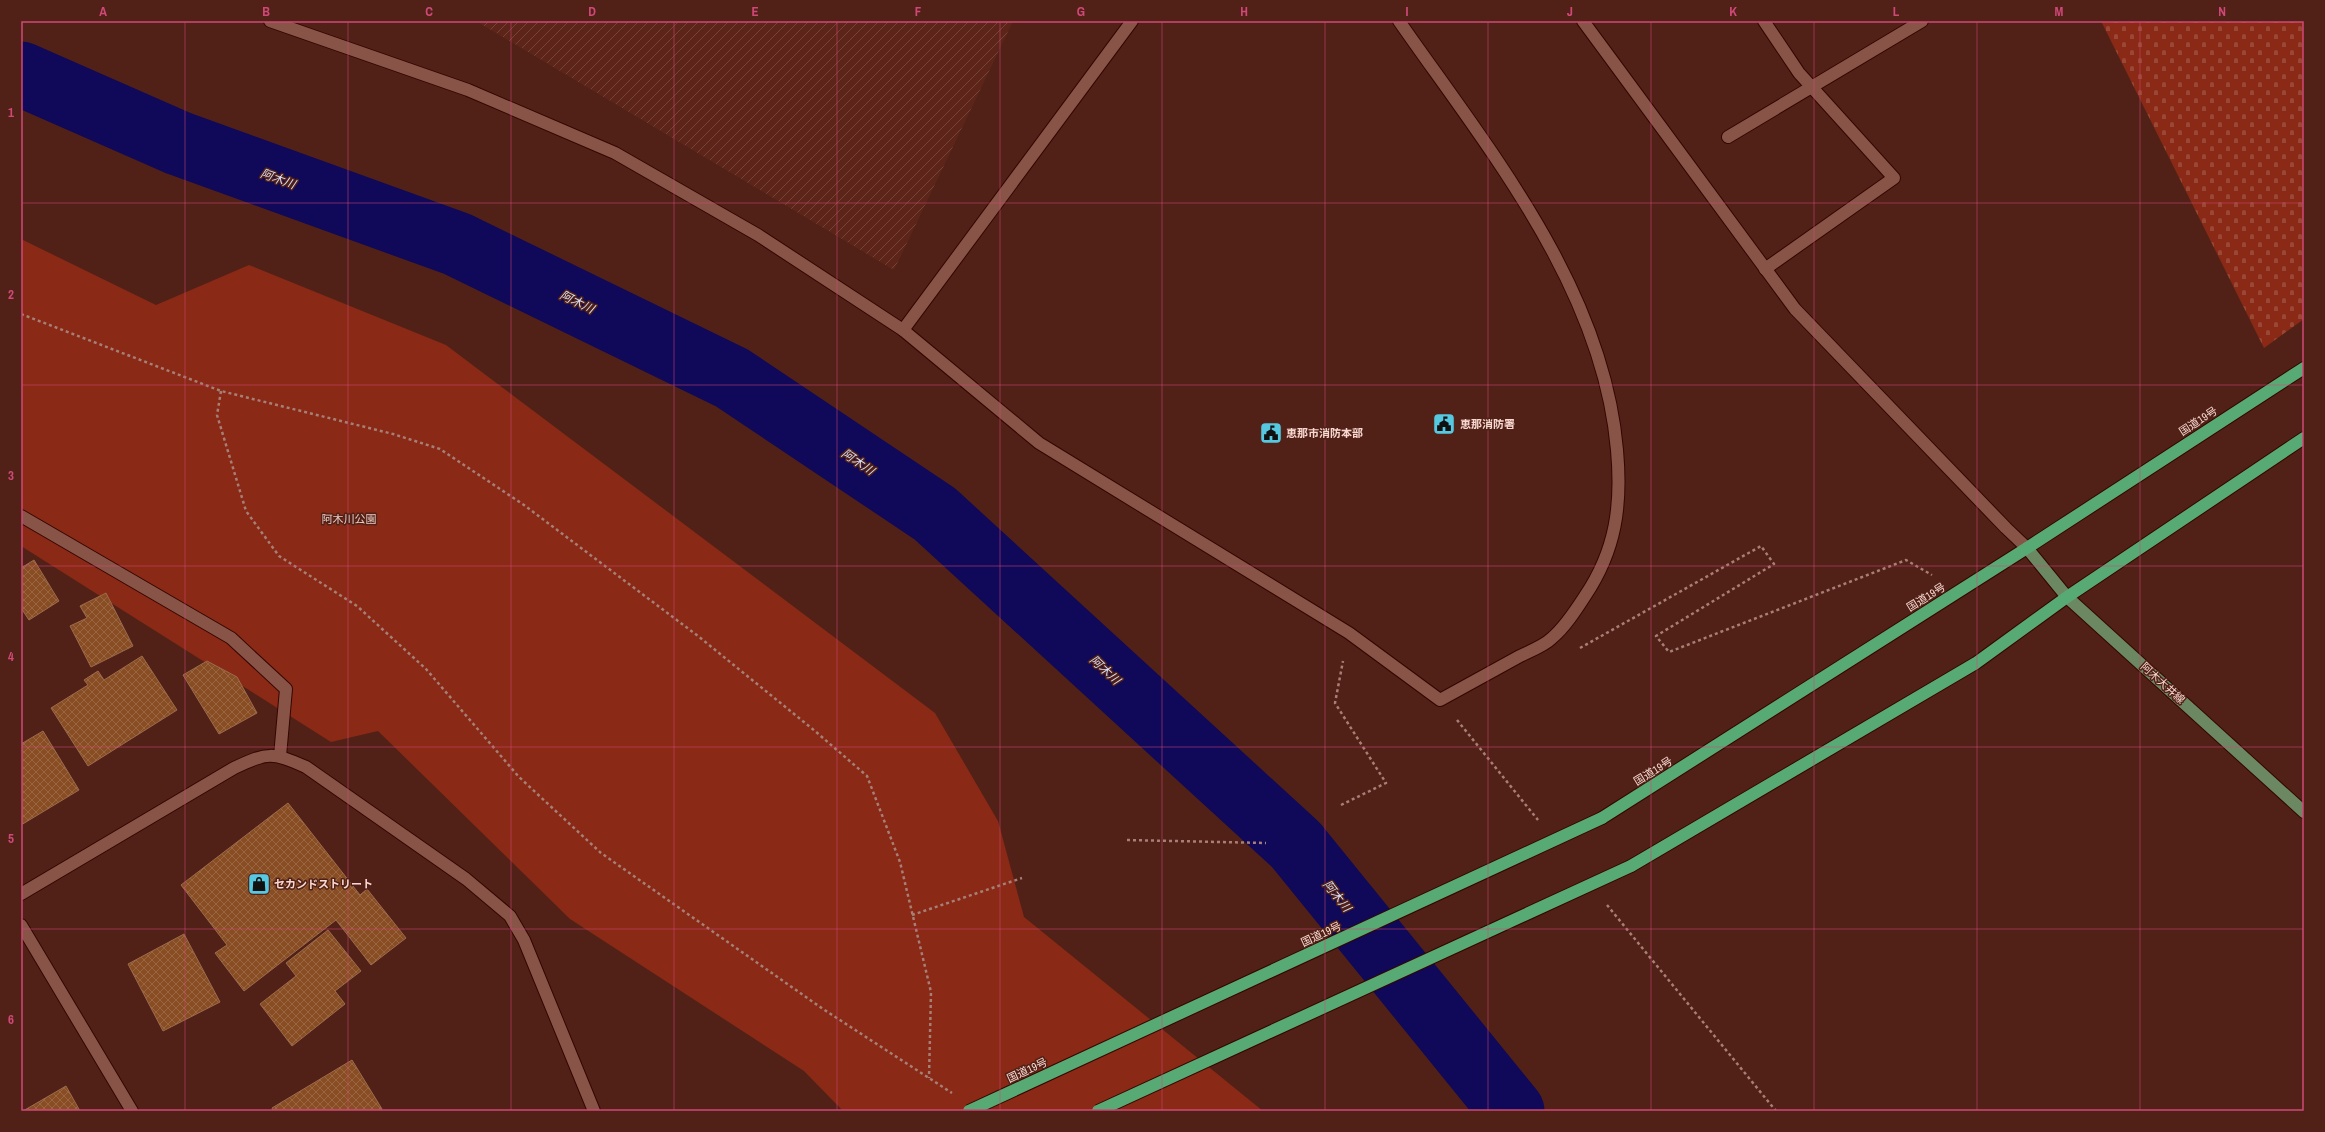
<svg xmlns="http://www.w3.org/2000/svg" width="2325" height="1132" font-family="'Archivo Narrow','Noto Sans JP',sans-serif">
  <style>
    .industrial { fill: url(#industrial-furrows) }
    .cemetery { fill: url(#cemetery-stones) }
    .green { fill: #892916 }
    .lines { fill: none; stroke-linecap: round; stroke-linejoin: round }
    .river { stroke: #100858; stroke-width: 65 }
    .building { fill: url(#building-cross-hatch); stroke: #9b6b4d }
    .minor-casing { stroke: #340601; stroke-width: 14 }
    .major-casing { stroke: #340601; stroke-width: 14 }
    .highway-casing { stroke: #340601; stroke-width: 14 }
    .path { stroke: #a77f76; stroke-width: 2.5; stroke-dasharray: 3 3; stroke-linecap: butt }
    .minor { stroke: #895448; stroke-width: 12 }
    .major { stroke: #6c8862; stroke-width: 12 }
    .highway { stroke: #58aa74; stroke-width: 12 }
    .highway-bridge-casing { stroke: #340601; stroke-width: 14; stroke-linecap: butt }
    .highway-bridge { stroke: #58aa74; stroke-width: 12 }
    .grid { fill: none; stroke: #d04878; stroke-width: 1; stroke-opacity: 0.55 }
    .labels { text-anchor: middle; stroke-width: 3; stroke-linejoin: round; paint-order: stroke }
    .street-label { font-size: 11px; fill: #f8d8d0; stroke: #512117 }
    .poi-label { font-size: 11px; font-weight: bold; fill: #f8d8d0; stroke: #512117; text-anchor: start }
    .park-label { font-size: 11px; fill: #ebcac2; stroke: #512117 }
    .water-label { font-size: 12px; font-style: italic; fill: #d6def9; stroke: #512117 }
    .neatline { fill: none; stroke: #d04878; stroke-width: 1.5 }
    .grid-label { font-size: 13px; text-anchor: middle; font-weight: bold; fill: #d04878 }
  </style>
  <defs>
    <pattern id="industrial-furrows" width="10" height="10" patternUnits="userSpaceOnUse"><rect width="10" height="10" fill="#5d2519"/><path d="M-1 1l2-2M0 10L10 0M9 11l2-2" fill="none" stroke="#754439"/></pattern>
    <pattern id="cemetery-stones" width="16" height="16" patternUnits="userSpaceOnUse"><rect width="16" height="16" fill="#892916"/><path d="M2 7V4a2 2 0 0 1 4 0v3zM10 15v-3a2 2 0 0 1 4 0v3z" fill="#9a4737"/></pattern>
    <pattern id="building-cross-hatch" width="8" height="8" patternUnits="userSpaceOnUse"><rect width="8" height="8" fill="#894d23"/><path d="M0 0l8 8M0 8l8-8" fill="none" stroke="#9a6642"/></pattern>
  </defs>
  <rect width="100%" height="100%" fill="#512117"/>
  <path class="industrial" d="M476 21H1013L894 270Z"/>
  <path class="cemetery" d="M2101 21H2304V319L2264 348Z"/>
  <path class="green" d="M21 239 156 305 249 265 446 345 935 713 998 821 1024 917 1263 1111H843L804 1071 570 919 378 731 331 742 21 546Z"/>
  <g class="lines">
    <path class="river" d="M21 74 178 143 457 244 732 378 935 514 1296 845 1512 1111"/>
  </g>
  <g class="building">
    <path d="M34 560 59 601 29 620 21 608V568Z"/>
    <path d="M106 593 133 646 91 667 70 626 87 618 80 606Z"/>
    <path d="M142 656 177 710 88 766 51 708 88 685 84 680 98 671 104 680Z"/>
    <path d="M207 661 237 677 257 713 219 734 183 675Z"/>
    <path d="M43 731 79 790 21 825V744Z"/>
    <path d="M288 803 360 895 367 889 406 938 371 965 336 920 244 991 215 953 227 945 181 885Z"/>
    <path d="M328 930 361 971 335 991 345 1004 292 1046 260 1004 296 976 286 963Z"/>
    <path d="M184 934 220 1002 163 1031 128 964Z"/>
    <path d="M352 1060 382 1109 379 1111H273L272 1108Z"/>
    <path d="M66 1086 80 1111H23Z"/>
  </g>
  <g class="lines">
    <g class="minor-casing">
      <g id="minor">
        <path d="M270 21 468 90 615 153 758 235 903 330 1039 443 1349 633 1440 700C1467 685 1493 671 1520 656 1530 651 1544 646 1552 638 1565 627 1576 610 1585 596 1616 550 1622 505 1617 450 1603 287 1489 150 1399 21"/>
        <path d="M1583 21 1795 309 2006 528 2027 548"/>
        <path d="M1764 21 1799 73 1894 178 1765 269"/>
        <path d="M1728 137 1922 21"/>
        <path d="M903 330 1132 21"/>
        <path d="M21 516 231 638 286 689 280 756"/>
        <path d="M21 894 234 768C268 752 272 752 306 767L466 879 510 916 524 940 594 1111"/>
        <path d="M21 925 132 1111"/>
      </g>
    </g>
    <g class="major-casing">
      <path id="major" d="M2027 548 2067 597 2304 812"/>
    </g>
    <g class="highway-casing">
      <g id="highway">
        <path d="M1602 818 2027 548 2304 368"/>
        <path d="M1631 866 1976 663 2067 597 2304 438"/>
      </g>
    </g>
    <g class="path">
      <path d="M21 314 221 391 393 434 440 449 524 505 698 636 815 731 867 776 900 862 931 992 929 1078"/>
      <path d="M221 391 217 415 246 511 279 556 357 606 426 669 519 777 601 853 823 1009 952 1093"/>
      <path d="M1580 648 1761 546 1774 564 1656 636 1669 652 1906 560 1932 575"/>
      <path d="M1457 720 1538 820"/>
      <path d="M1341 805 1386 783 1335 703 1343 661"/>
      <path d="M1127 840 1266 843"/>
      <path d="M1607 905 1776 1111"/>
      <path d="M912 915 1022 878"/>
    </g>
    <use href="#minor" class="minor"/>
    <use href="#major" class="major"/>
    <use href="#highway" class="highway"/>
    <g class="highway-bridge-casing">
      <g id="highway-bridge">
        <path d="M969 1111 1602 818"/>
        <path d="M1098 1111 1631 866"/>
      </g>
    </g>
    <use href="#highway-bridge" class="highway-bridge"/>
  </g>
  <path class="grid" d="M185 21V1111M348 21V1111M511 21V1111M674 21V1111M837 21V1111M1000 21V1111M1162 21V1111M1325 21V1111M1488 21V1111M1651 21V1111M1814 21V1111M1977 21V1111M2140 21V1111M21 203H2304M21 385H2304M21 566H2304M21 747H2304M21 929H2304"/>
  <defs>
    <g id="civic-square" transform="scale(1.15)"><rect x="-9" y="-9" width="18" height="18" rx="4" fill="#56c9e1" stroke="#512117"/><path d="M-.6-6.5H3V-4.5H.6V-3L4-1V1h2V6H-6V1h2V-1L-.6-3ZM-1.2 2.5V6h2.4V2.5Z" fill="#111"/></g>
    <g id="shop-square" transform="scale(1.15)"><rect x="-9" y="-9" width="18" height="18" rx="4" fill="#56c9e1" stroke="#512117"/><path d="M-5-2.5h2.3a2.7 3.5 0 0 1 5.4 0H5L5.5 6h-11ZM-1.5-2.5h3a1.5 2.3 0 0 0-3 0Z" fill="#111"/></g>
  </defs>
  <g fill-rule="evenodd">
    <use href="#civic-square" x="1444" y="424"/>
    <use href="#civic-square" x="1271" y="433"/>
    <use href="#shop-square" x="259" y="884"/>
  </g>
  <g class="labels">
    <g class="street-label">
      <text transform="translate(2198 421) rotate(-33)" y="4">国道19号</text>
      <text transform="translate(1926 597) rotate(-32)" y="4">国道19号</text>
      <text transform="translate(2163 683) rotate(42)" y="4">阿木大井線</text>
      <text transform="translate(1653 771) rotate(-32)" y="4">国道19号</text>
      <text transform="translate(1321 934) rotate(-25)" y="4">国道19号</text>
      <text transform="translate(1027 1070) rotate(-25)" y="4">国道19号</text>
    </g>
    <g class="poi-label">
      <text x="1460" y="428">恵那消防署</text>
      <text x="1286" y="437">恵那市消防本部</text>
      <text x="274" y="888">セカンドストリート</text>
    </g>
    <g class="park-label">
      <text x="349" y="523">阿木川公園</text>
    </g>
    <g class="water-label">
      <text transform="translate(278 179) rotate(20)" y="4">阿木川</text>
      <text transform="translate(577 302) rotate(26)" y="4">阿木川</text>
      <text transform="translate(858 462) rotate(34)" y="4">阿木川</text>
      <text transform="translate(1105 670) rotate(43)" y="4">阿木川</text>
      <text transform="translate(1337 896) rotate(51)" y="4">阿木川</text>
    </g>
  </g>
  <rect width="2325" height="1132" fill="none" stroke="#512117" stroke-width="44"/>
  <rect x="22" y="22" width="2281" height="1088" class="neatline"/>
  <g class="grid-label">
    <text x="103" y="16">A</text>
    <text x="266" y="16">B</text>
    <text x="429" y="16">C</text>
    <text x="592" y="16">D</text>
    <text x="755" y="16">E</text>
    <text x="918" y="16">F</text>
    <text x="1081" y="16">G</text>
    <text x="1244" y="16">H</text>
    <text x="1407" y="16">I</text>
    <text x="1570" y="16">J</text>
    <text x="1733" y="16">K</text>
    <text x="1896" y="16">L</text>
    <text x="2059" y="16">M</text>
    <text x="2222" y="16">N</text>
    <text x="11" y="117">1</text>
    <text x="11" y="299">2</text>
    <text x="11" y="480">3</text>
    <text x="11" y="661">4</text>
    <text x="11" y="843">5</text>
    <text x="11" y="1024">6</text>
  </g>
</svg>
